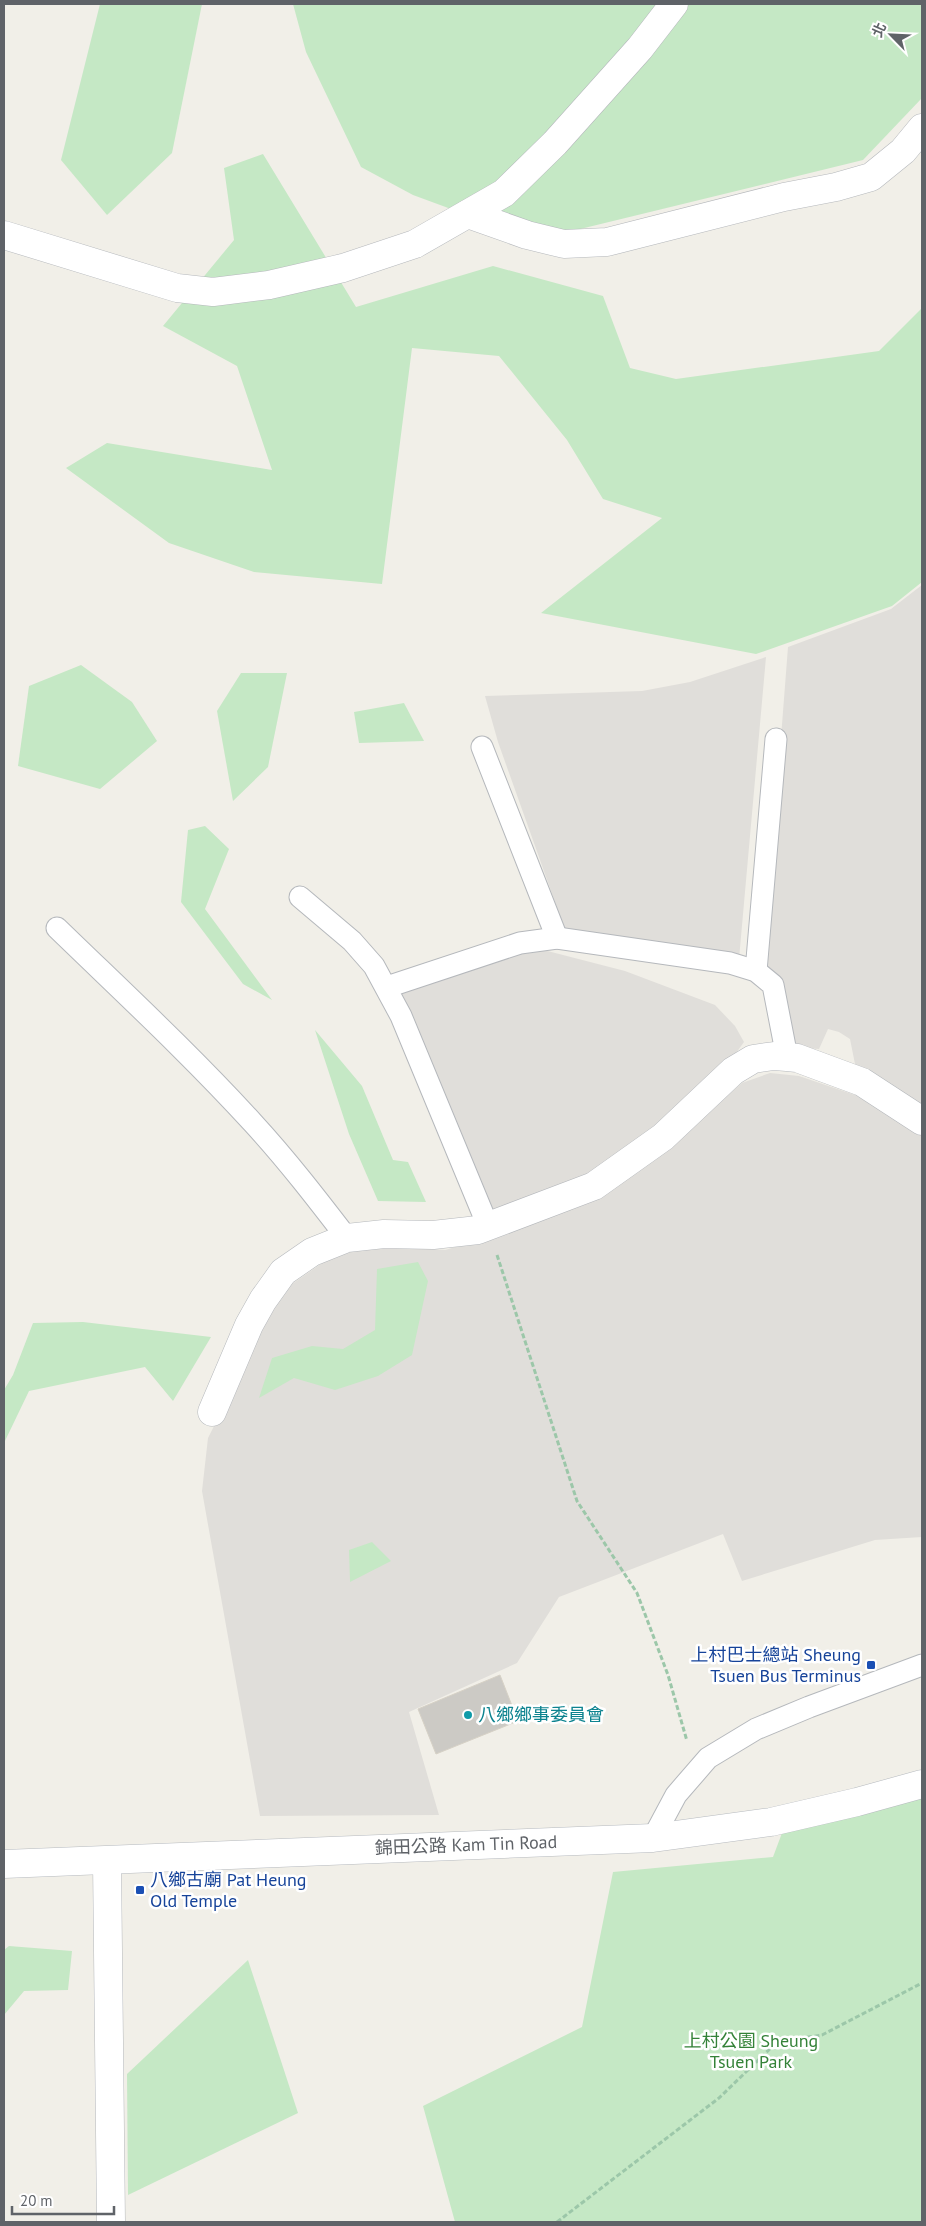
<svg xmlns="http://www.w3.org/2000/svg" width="926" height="2226" font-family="'PT Sans','Noto Sans TC',sans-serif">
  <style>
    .industrial { fill: #e0deda }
    .green { fill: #c5e8c5 }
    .building { fill: #cccac5; stroke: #d6d1c6 }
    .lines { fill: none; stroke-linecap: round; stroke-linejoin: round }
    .service-casing { stroke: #b5b8bc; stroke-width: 23 }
    .minor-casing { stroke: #b5b8bc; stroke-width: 29 }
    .secondary-casing { stroke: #b6babf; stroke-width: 29 }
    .path { stroke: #9cc7a9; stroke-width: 3; stroke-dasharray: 5 2.5; stroke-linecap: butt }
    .service { stroke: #fff; stroke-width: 21 }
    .minor { stroke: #fff; stroke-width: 28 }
    .secondary { stroke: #fff; stroke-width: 28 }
    .transit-dot { fill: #1a4fb4; stroke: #fff; stroke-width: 2 }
    .culture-dot { fill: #0f9aa8; stroke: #fff; stroke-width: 2 }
    .labels { text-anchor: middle; stroke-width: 5; stroke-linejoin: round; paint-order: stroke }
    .transit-label { font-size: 18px; fill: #164399; stroke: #fff; text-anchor: end }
    .culture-label { font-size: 18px; fill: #0d838f; stroke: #fff; text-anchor: start }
    .street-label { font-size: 18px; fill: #5f6368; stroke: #fff }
    .park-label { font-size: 18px; fill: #348238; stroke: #fff }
  </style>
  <rect width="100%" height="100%" fill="#f1efe8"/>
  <g class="industrial">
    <path d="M922 585V1108L856 1069 850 1039 839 1032 828 1029 819 1049 789 1047 763 970 788 647 891 609Z"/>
    <path d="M766 657 739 959 566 933 498 742 485 696 642 691 690 682Z"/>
    <path d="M532 947 625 971 715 1005 735 1026 744 1042 728 1064 657 1130 593 1178 492 1213 396 992Z"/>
    <path d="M770 1073 799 1076 855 1095 922 1134V1537L875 1540 742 1581 723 1534 559 1597 517 1663 409 1712 439 1815 260 1816 202 1491 208 1438 282 1291 328 1259 360 1247 400 1246 445 1250 494 1236 706 1114 742 1083Z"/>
  </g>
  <g class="green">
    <path d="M100 4H202L172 153 107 215 61 160Z"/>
    <path d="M293 4H922V98L863 160 535 240 413 195 361 167 306 52Z"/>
    <path d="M263 154 356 307 493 266 603 296 630 368 676 379 879 351 922 308V582L892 606 756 654 541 613 662 518 603 499 567 440 499 356 412 348 382 584 254 572 169 543 66 468 107 443 272 470 237 366 163 326 234 240 224 168Z"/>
    <path d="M81 665 132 702 157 741 100 789 18 766 29 686Z"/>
    <path d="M241 673H287L268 767 233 801 217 711Z"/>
    <path d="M404 703 424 741 359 743 354 712Z"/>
    <path d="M205 826 229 849 205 909 272 1000 243 984 181 902 188 830Z"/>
    <path d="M315 1030 362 1086 393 1160 408 1162 426 1202 378 1201 349 1134Z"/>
    <path d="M418 1262 428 1281 412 1355 378 1376 335 1390 294 1378 259 1398 272 1358 312 1346 343 1349 375 1330 377 1269Z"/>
    <path d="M83 1322 211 1337 173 1401 145 1367 29 1391 4 1443V1390L13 1375 33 1323Z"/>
    <path d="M372 1542 391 1561 350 1582 349 1550Z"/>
    <path d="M922 1798V2222H455L423 2106 582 2027 613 1872 773 1857 785 1825Z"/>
    <path d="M9 1946 72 1951 68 1990 24 1991 4 2015V1950Z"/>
    <path d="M248 1960 298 2113 128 2195 127 2074Z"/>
  </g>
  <path class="building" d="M500 1675 518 1721 436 1754 418 1709Z"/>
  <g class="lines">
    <g class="service-casing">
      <g id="service">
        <path d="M482 747 557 938"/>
        <path d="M300 897 352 941 374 966 401 1016 488 1226"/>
        <path d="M57 928C123 992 191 1055 253 1123 287 1160 317 1199 347 1238"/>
        <path d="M756 971 776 739"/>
        <path d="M387 987 520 943 557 938 730 963 756 971 773 985 787 1057"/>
        <path d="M653 1838 676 1795 708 1758 756 1729 809 1707 922 1665"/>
      </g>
    </g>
    <g class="minor-casing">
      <g id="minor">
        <path d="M468 214 527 235 564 244 607 242 784 197 836 187 871 177 903 151 922 128"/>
        <path d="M4 235 177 288 213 292 269 285 343 268 415 244 504 193 555 143 640 48 674 4"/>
        <path d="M212 1412 249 1325 263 1300 283 1272 312 1252 347 1238 384 1234 433 1235 478 1230 594 1186 663 1137 733 1071 753 1059 774 1056 787 1057 797 1058 824 1068 862 1082 922 1121"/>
        <path d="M107 1861 111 2222"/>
      </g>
    </g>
    <g class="secondary-casing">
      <path id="secondary" d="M4 1864 653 1838 771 1822 857 1802 922 1784"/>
    </g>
    <g class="path">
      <path d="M497 1255 577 1501 637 1593 668 1675 687 1741"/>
      <path d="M557 2222 719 2098 777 2042 822 2035 922 1983"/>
    </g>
    <use href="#service" class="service"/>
    <use href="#minor" class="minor"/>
    <use href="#secondary" class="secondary"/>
  </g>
  <g class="transit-dot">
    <rect x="866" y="1660" width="10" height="10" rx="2.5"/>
    <rect x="135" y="1885" width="10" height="10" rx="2.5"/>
  </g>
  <circle class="culture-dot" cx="468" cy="1715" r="5"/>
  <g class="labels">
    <g class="transit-label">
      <text x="861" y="1661">上村巴士總站 Sheung<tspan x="861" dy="21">Tsuen Bus Terminus</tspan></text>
      <text x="150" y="1886" text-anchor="start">八鄉古廟 Pat Heung<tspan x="150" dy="21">Old Temple</tspan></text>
    </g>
    <g class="culture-label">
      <text x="478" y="1721">八鄉鄉事委員會</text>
    </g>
    <g class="street-label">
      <text transform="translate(466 1845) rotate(-2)" y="6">錦田公路 Kam Tin Road</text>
    </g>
    <g class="park-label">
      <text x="751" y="2047">上村公園 Sheung<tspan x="751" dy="21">Tsuen Park</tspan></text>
    </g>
  </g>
  <rect width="926" height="2226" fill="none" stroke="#5f6368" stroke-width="10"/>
  <g transform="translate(891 35) rotate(294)" stroke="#ffffff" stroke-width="4" paint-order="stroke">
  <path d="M0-4L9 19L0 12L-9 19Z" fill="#5f6368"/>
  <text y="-8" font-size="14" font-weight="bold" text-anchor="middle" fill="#5f6368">北</text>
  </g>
  <path d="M12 2206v8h102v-8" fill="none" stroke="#5f6368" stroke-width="2.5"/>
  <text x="20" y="2206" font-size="15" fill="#5f6368" stroke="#ffffff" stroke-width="4" paint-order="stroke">20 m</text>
</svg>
